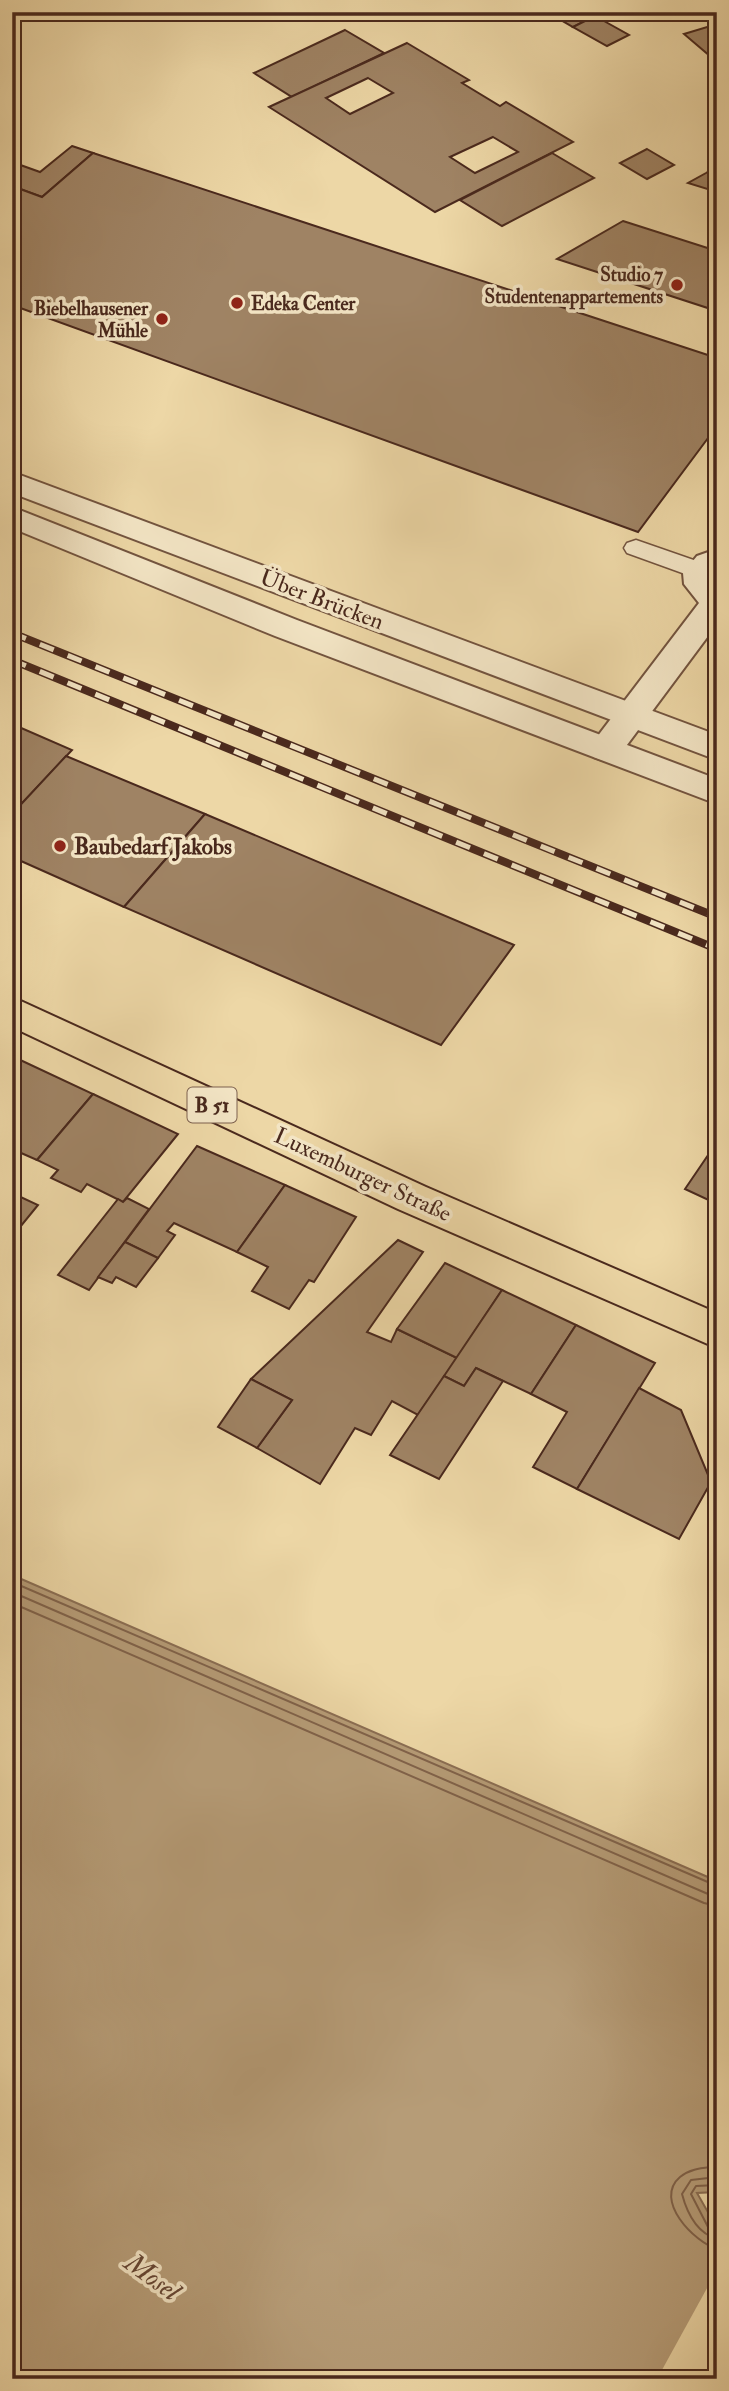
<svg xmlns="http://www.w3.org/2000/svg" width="729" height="2391" font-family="'IM FELL Double Pica',serif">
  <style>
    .water { fill: #b69c77; stroke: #8b6e53; stroke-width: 2 }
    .pier { fill: #edd7a6 }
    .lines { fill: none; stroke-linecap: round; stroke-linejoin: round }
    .shore { stroke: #80624a; stroke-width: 2 }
    .building { fill: #9f8364; stroke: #4a291d; stroke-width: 2; fill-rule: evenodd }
    .service-casing { stroke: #73543f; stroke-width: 3 }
    .minor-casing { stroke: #73543f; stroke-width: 4 }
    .tertiary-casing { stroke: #73543f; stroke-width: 4 }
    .primary-casing { stroke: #4a291d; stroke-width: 4 }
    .service { fill: #f3e5c5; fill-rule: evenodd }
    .minor { fill: #f3e5c5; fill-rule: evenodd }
    .tertiary { fill: #f3e5c5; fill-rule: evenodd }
    .primary { fill: #edd7a6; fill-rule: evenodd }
    .rail-casing { stroke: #4a291d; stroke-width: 8 }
    .rail { stroke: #f3e5c5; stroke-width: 5; stroke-dasharray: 15; stroke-linecap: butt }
    .poi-dot { fill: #8f2418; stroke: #f3e5c5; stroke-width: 2.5 }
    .labels { text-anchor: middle; stroke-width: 7; stroke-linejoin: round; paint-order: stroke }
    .far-poi-label { font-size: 19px; font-weight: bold; fill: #4a291d; stroke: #f3e5c5; text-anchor: end }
    .shield { fill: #f3e5c5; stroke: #7d614f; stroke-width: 2 }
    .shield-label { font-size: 21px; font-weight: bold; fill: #4a291d }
    .street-label { font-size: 23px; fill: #4a291d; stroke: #f3e5c5 }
    .poi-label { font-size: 23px; font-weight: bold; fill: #4a291d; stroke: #f3e5c5; text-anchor: start }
    .near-water-label { font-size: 28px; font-style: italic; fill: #654634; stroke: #f3e5c5 }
  </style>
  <rect width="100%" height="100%" fill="#edd7a6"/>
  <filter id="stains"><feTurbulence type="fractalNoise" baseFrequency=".00286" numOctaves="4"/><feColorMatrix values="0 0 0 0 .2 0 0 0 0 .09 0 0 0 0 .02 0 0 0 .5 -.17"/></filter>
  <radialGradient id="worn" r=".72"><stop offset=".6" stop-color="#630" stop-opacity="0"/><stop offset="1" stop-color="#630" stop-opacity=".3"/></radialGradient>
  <path class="water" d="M12 1575 717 1881V2192L697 2193 717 2228V2379H12Z"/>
  <path class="pier" d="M717 2270V2379H657Z"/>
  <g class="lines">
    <g class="shore">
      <path d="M12 1582 717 1886"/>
      <path d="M12 1592 708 1894 717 1895"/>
      <path d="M12 1603 704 1903 717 1906"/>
      <path d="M717 2166C704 2168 691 2168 680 2177 653 2200 694 2242 717 2249"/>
      <path d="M717 2177 691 2180 682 2194C687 2213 697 2233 717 2239"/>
      <path d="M717 2185 696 2186 691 2194 708 2227 717 2230"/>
    </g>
  </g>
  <g class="building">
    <path d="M547 12H603L573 27Z"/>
    <path d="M595 16 629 35 607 46 573 27Z"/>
    <path d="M717 24V62L684 34Z"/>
    <path d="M345 30 384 53 292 97 254 73Z"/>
    <path d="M407 43 469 80 462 83 500 106 506 102 573 142 435 212 269 107ZM368 78 393 93 350 114 326 98ZM493 137 518 152 475 173 450 157Z"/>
    <path d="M72 146 93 153 42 197 12 186V162L40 172Z"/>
    <path d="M647 149 674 165 647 179 620 163Z"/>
    <path d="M93 153 717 358V426L638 532 12 305V186L42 197Z"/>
    <path d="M552 153 594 178 502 226 460 200Z"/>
    <path d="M717 166V192L688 183 706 173Z"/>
    <path d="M623 221 717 251V311L557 259Z"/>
    <path d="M12 724 72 750 12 814Z"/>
    <path d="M66 756 205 814 124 907 12 857V814Z"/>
    <path d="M205 814 514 945 441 1045 124 907Z"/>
    <path d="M16 1058 93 1094 37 1160 12 1149V1063Z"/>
    <path d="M93 1094 178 1134 123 1202 87 1184 81 1192 51 1178 58 1170 37 1160Z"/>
    <path d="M717 1142V1204L685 1189Z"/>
    <path d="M197 1146 285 1185 237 1252 174 1223 167 1231 175 1235 158 1258 125 1242Z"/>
    <path d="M285 1185 356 1217 314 1282 309 1280 289 1309 252 1291 268 1267 237 1252Z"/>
    <path d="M12 1193 38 1205 12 1237Z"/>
    <path d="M127 1198 149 1209 89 1290 58 1275 118 1199 123 1202Z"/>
    <path d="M398 1240 423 1252 367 1332 391 1342 397 1329 457 1358 418 1415 392 1401 371 1435 355 1428 320 1484 257 1448 292 1400 251 1379Z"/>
    <path d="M125 1242 158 1258 136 1287 116 1277 112 1283 98 1277Z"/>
    <path d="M445 1263 502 1290 457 1358 397 1329Z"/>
    <path d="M502 1290 576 1325 531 1394 476 1368 464 1386 444 1376Z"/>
    <path d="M576 1325 655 1363 577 1489 533 1467 567 1412 531 1394Z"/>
    <path d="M476 1368 503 1381 439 1479 390 1455 444 1376 464 1386Z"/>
    <path d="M251 1379 292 1400 257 1448 218 1427Z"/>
    <path d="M639 1388 681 1410 711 1482 679 1539 577 1489Z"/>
  </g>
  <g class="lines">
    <g class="service-casing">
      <path id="service" d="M636 540 708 565 711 571 708 577 699 579 627 553 624 548 627 543Z"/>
    </g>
    <g class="minor-casing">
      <path id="minor" d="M717 549V572L714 579 717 585V624L618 757 606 761 594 757 589 749 594 741 699 603 684 584 683 573 697 556Z"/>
    </g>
    <g class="tertiary-casing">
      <g id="tertiary">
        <path d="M12 472 717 735V760L12 493Z"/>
        <path d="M12 507 297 620 717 779V804L275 636 12 528Z"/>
      </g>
    </g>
    <g class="primary-casing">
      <path id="primary" d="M12 997 426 1187 717 1313V1348L398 1209 12 1027Z"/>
    </g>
    <use href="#service" class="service"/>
    <use href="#minor" class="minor"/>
    <use href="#tertiary" class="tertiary"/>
    <use href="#primary" class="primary"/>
    <g class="rail-casing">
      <g id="rail">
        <path d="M12 633 717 917"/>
        <path d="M12 660 717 949"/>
      </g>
    </g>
    <use href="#rail" class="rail"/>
  </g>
  <g class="poi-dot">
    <circle cx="677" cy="285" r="7"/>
    <circle cx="237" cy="303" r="7"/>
    <circle cx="162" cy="319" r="7"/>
    <circle cx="60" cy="846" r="7"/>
  </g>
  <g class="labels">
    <g class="far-poi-label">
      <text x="663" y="281">Studio 7<tspan x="663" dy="22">Studentenappartements</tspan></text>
      <text x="251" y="310" text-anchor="start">Edeka Center</text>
      <text x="148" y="315">Biebelhausener<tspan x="148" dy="22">Mühle</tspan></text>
    </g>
    <rect class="shield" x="187.5" y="1087.5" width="49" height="35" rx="5"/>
    <g class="shield-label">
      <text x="212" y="1112">B 51</text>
    </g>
    <g class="street-label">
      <text transform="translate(322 599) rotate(21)" y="8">Über Brücken</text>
      <text transform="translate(363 1174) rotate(25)" y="8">Luxemburger Straße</text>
    </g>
    <g class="poi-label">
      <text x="74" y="854">Baubedarf Jakobs</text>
    </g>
    <g class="near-water-label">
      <text transform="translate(153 2276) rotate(36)" y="10">Mosel</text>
    </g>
  </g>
  <rect width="729" height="2391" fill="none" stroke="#edd7a6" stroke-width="42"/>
  <rect x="14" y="14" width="701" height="2363" fill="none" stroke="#4a291d" stroke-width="3.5"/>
  <rect x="21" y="21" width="687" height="2349" fill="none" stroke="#4a291d" stroke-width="2"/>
  <rect width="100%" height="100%" filter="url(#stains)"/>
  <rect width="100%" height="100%" fill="url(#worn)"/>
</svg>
